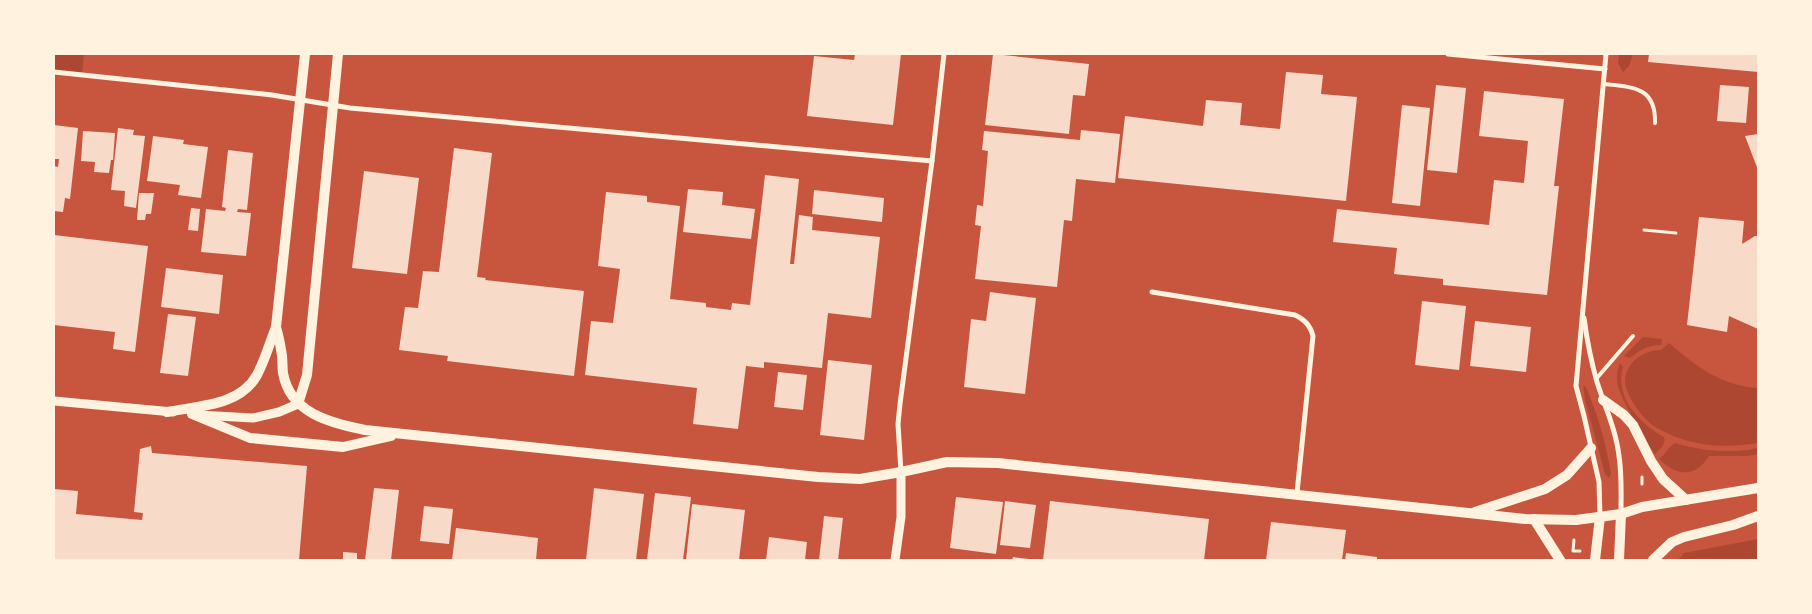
<svg xmlns="http://www.w3.org/2000/svg" width="1812" height="614" font-family="Roboto,sans-serif">
  <style>
    .green { fill: #ae4732 }
    .building { fill: #f7dbc8 }
    .lines { fill: none; stroke-linecap: round; stroke-linejoin: round }
    .path { stroke: #fff3e0; stroke-width: 3 }
    .service { stroke: #fff3e0; stroke-width: 4 }
    .minor { stroke: #fff3e0; stroke-width: 5 }
    .tertiary { stroke: #fff3e0; stroke-width: 9 }
    .secondary { stroke: #fff3e0; stroke-width: 10 }
  </style>
  <rect width="100%" height="100%" fill="#c8553d"/>
  <g class="green">
    <path d="M54 54H84L82 75 54 72Z"/>
    <path d="M1619 54H1633L1629 66 1623 72 1618 63Z"/>
    <path d="M1643 337 1661 339 1662 342 1661 345C1648 345 1640 350 1630 358L1624 356Z"/>
    <path d="M1669 343C1696 366 1721 386 1758 388V443C1722 449 1686 446 1654 426 1643 419 1626 396 1625 382 1625 363 1643 350 1661 350Z"/>
    <path d="M1620 363 1623 367C1614 397 1640 424 1664 437 1666 445 1660 449 1655 454 1644 438 1623 404 1618 386 1616 378 1617 370 1620 363Z"/>
    <path d="M1583 385 1586 387C1598 416 1606 443 1611 474L1609 478 1605 474 1585 400Z"/>
    <path d="M1675 443C1702 451 1730 454 1758 448V454L1747 456H1709C1694 479 1677 476 1659 459 1666 454 1668 447 1675 443Z"/>
    <path d="M1758 539V560H1678L1684 553Z"/>
  </g>
  <g class="building">
    <path d="M855 54H901L893 125 807 116 814 56 854 60Z"/>
    <path d="M993 54 1089 64 1085 96 1073 95 1069 134 985 125Z"/>
    <path d="M1649 54H1758V72L1648 62Z"/>
    <path d="M1286 72 1323 75 1321 94 1357 97 1346 201 1118 178 1125 116 1203 126 1206 100 1242 103 1240 125 1280 129Z"/>
    <path d="M1436 85 1466 88 1457 173 1427 170Z"/>
    <path d="M1720 85 1749 87 1746 123 1717 121Z"/>
    <path d="M1484 91 1564 99 1554 186H1559L1547 295 1443 285V279L1394 274 1397 248 1333 242 1337 209 1489 225 1494 180 1524 183 1528 141 1479 136Z"/>
    <path d="M1402 105 1430 108 1420 206 1392 203Z"/>
    <path d="M54 125 78 128 70 199 65 198 63 212 54 211 55 189H54V166L58 167 59 159H54Z"/>
    <path d="M118 128 134 130 133 135 145 136 136 208 124 206 125 191 111 190Z"/>
    <path d="M1081 130 1120 134 1115 183 1076 179 1072 221 1064 220 1057 287 975 279 981 226 975 225 977 205 983 206 988 151 982 150 984 131 1080 140Z"/>
    <path d="M83 131 115 133 113 160H111L109 173 94 172 95 162 81 161Z"/>
    <path d="M1758 134V170L1745 136Z"/>
    <path d="M153 136 184 140 183 144 208 147 201 198 178 195 180 185 147 181Z"/>
    <path d="M454 148 492 153 477 277 486 278 485 280 584 291 574 376 447 361 448 356 399 350 405 307 418 308 423 271 439 272Z"/>
    <path d="M228 150 253 153 247 210 238 209 237 212 251 213 246 256 201 252 206 209 225 211 226 208 222 207Z"/>
    <path d="M364 171 419 178 407 274 352 268Z"/>
    <path d="M765 175 799 179 790 264H794L799 215 813 217 812 230 880 237 871 318 828 313 822 368 764 362V368L746 366 738 429 693 424 697 388 585 375 591 321 613 323 620 269 598 266 606 192 647 196V202L680 206 670 299 706 303V307L731 310 732 303 750 305Z"/>
    <path d="M688 189 723 192 722 205 755 209 751 239 683 232Z"/>
    <path d="M814 190 884 198 882 222 812 214Z"/>
    <path d="M139 193H154L151 214H146L145 220H137Z"/>
    <path d="M191 208 200 209 198 231 188 230Z"/>
    <path d="M1699 217 1744 221 1742 244 1755 236H1758V329L1729 316 1727 332 1687 325Z"/>
    <path d="M54 235 148 246 135 352 113 349 115 332 54 325Z"/>
    <path d="M166 268 223 275 219 314 161 307Z"/>
    <path d="M990 292 1036 298 1025 394 964 387 971 319 986 321Z"/>
    <path d="M1422 301 1466 306 1459 370 1415 365Z"/>
    <path d="M168 314 196 317 188 376 160 373Z"/>
    <path d="M1475 321 1531 327 1526 372 1470 366Z"/>
    <path d="M828 360 872 365 864 440 820 435Z"/>
    <path d="M778 372 807 375 803 410 774 407Z"/>
    <path d="M151 446 152 453 307 466 299 560H54V489L78 491 76 514 142 520 143 513 134 512 140 449Z"/>
    <path d="M374 488 399 490 391 560H365Z"/>
    <path d="M594 488 644 494 636 560H586Z"/>
    <path d="M655 493 691 497 683 560H647Z"/>
    <path d="M956 497 1003 502 996 554 950 548Z"/>
    <path d="M1005 501 1036 505 1030 548 1000 545Z"/>
    <path d="M1050 501 1209 519 1204 560H1043Z"/>
    <path d="M692 504 745 510 739 560H686Z"/>
    <path d="M424 506 453 509 449 544 420 541Z"/>
    <path d="M824 516 843 518 838 560H819Z"/>
    <path d="M1271 522 1346 530 1342 560H1266Z"/>
    <path d="M456 528 538 538 536 560H452Z"/>
    <path d="M769 537 807 542 805 560H766Z"/>
    <path d="M343 552 357 553V560H343Z"/>
    <path d="M1346 553 1377 557V560H1345Z"/>
    <path d="M1013 557 1029 559V560H1012Z"/>
  </g>
  <g class="lines">
    <g class="path">
      <path d="M1644 230 1676 233"/>
      <path d="M1642 477V484"/>
      <path d="M1574 540 1573 551H1580"/>
    </g>
    <g class="service">
      <path d="M1604 84C1633 87 1656 87 1655 123"/>
      <path d="M1596 379 1633 336"/>
    </g>
    <g class="minor">
      <path d="M1448 54 1605 69"/>
      <path d="M54 72 272 95 350 108 932 161"/>
      <path d="M1152 292 1295 315C1305 320 1310 325 1313 336L1297 493"/>
      <path d="M1584 318C1587 340 1591 361 1597 382 1605 407 1616 430 1619 456 1622 475 1621 494 1621 514"/>
      <path d="M901 472 898 424 900 404 932 161 944 54"/>
      <path d="M1600 516 1599 482 1584 416 1576 386 1606 54"/>
    </g>
    <g class="tertiary">
      <path d="M54 401 173 412"/>
      <path d="M198 415 253 418 279 412 298 404"/>
      <path d="M895 560 901 517V472"/>
    </g>
    <g class="secondary">
      <path d="M305 54 276 327C278 334 280 342 281 350 283 357 282 365 283 373 290 413 330 423 365 430L818 477 860 479 901 472 947 462 998 463 1525 519 1576 520 1621 514 1642 507 1758 488"/>
      <path d="M1603 400 1624 415 1633 425 1651 461 1663 479 1686 500"/>
      <path d="M298 404 307 375 338 54"/>
      <path d="M167 412C198 406 240 406 257 375 265 360 270 342 276 327"/>
      <path d="M192 414 250 438 343 447 391 436"/>
      <path d="M1475 512 1545 489 1567 475 1591 448"/>
      <path d="M1534 519 1560 560"/>
      <path d="M1595 560 1600 517"/>
      <path d="M1619 560 1621 514"/>
      <path d="M1653 560 1672 542 1684 537 1733 525 1758 516"/>
    </g>
  </g>
  <rect width="1812" height="614" fill="none" stroke="#fff3e0" stroke-width="110"/>
</svg>
